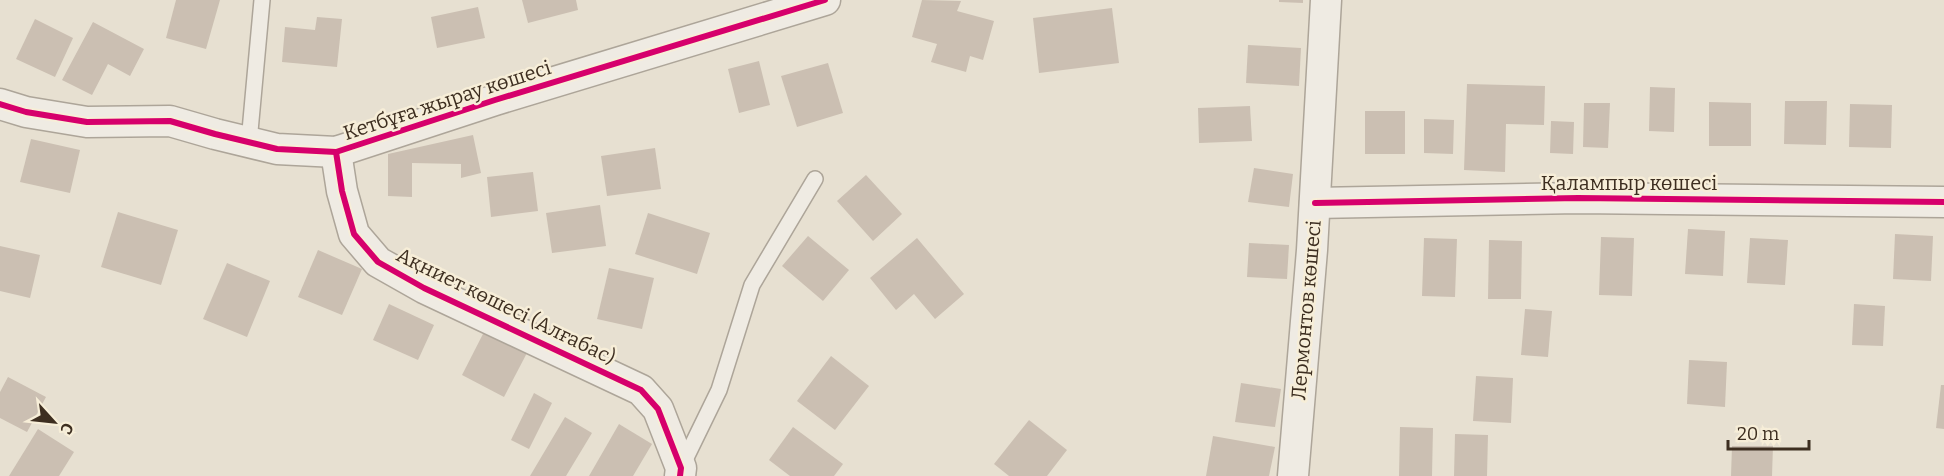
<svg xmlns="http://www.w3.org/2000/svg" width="1944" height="476" font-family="Bitter,serif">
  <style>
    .building { fill: #cbbfb2 }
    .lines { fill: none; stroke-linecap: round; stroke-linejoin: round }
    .lane-casing { stroke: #ada599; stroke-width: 18 }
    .street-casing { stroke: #ada599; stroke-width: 33 }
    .lane { stroke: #efebe3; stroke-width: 15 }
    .street { stroke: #efebe3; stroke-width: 30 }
    .cycleway-casing { stroke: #f7eed8; stroke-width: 10 }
    .cycleway { stroke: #d6006c; stroke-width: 6 }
    .labels { text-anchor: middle; stroke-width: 5; stroke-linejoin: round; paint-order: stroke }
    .street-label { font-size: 20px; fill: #3d2e20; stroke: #f7eed8 }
  </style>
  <rect width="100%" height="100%" fill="#e7e0d1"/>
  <g class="building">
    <path d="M176 0H220L206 49 166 38Z"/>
    <path d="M522 0H576L578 10 528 23Z"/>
    <path d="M922 0 961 1 957 11 994 21 983 60 970 56 966 72 931 62 937 44 912 37Z"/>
    <path d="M1279 0H1303V3L1279 2Z"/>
    <path d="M478 7 485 38 437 48 431 17Z"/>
    <path d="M1112 8 1119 63 1039 73 1033 18Z"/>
    <path d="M317 17 342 19 337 67 282 62 285 27 315 30Z"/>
    <path d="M35 19 73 38 55 77 16 59Z"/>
    <path d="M93 22 144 49 130 76 108 64 92 95 62 80Z"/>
    <path d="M1248 45 1301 48 1299 86 1246 83Z"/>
    <path d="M759 61 770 105 739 113 728 69Z"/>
    <path d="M828 63 843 113 797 127 781 76Z"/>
    <path d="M1467 84 1545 86 1544 125 1506 124 1505 172 1464 170Z"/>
    <path d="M1650 87 1675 88 1674 132 1649 131Z"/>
    <path d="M1785 101H1827L1826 145 1784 144Z"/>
    <path d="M1709 102 1751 103V146H1709Z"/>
    <path d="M1584 103H1610L1608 148 1583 147Z"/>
    <path d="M1850 104 1892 105 1891 148 1849 147Z"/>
    <path d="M1250 106 1252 141 1199 143 1198 108Z"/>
    <rect x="1365" y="111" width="40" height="43"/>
    <path d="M1424 119 1454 120 1453 154 1424 153Z"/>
    <path d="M1551 121 1574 122 1573 154 1550 153Z"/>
    <path d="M473 135 481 173 461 178V164L412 163V197L388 196V154Z"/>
    <path d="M31 139 80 150 70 193 20 182Z"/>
    <path d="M655 148 661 189 607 196 601 156Z"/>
    <path d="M1254 168 1293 174 1289 207 1248 202Z"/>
    <path d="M533 172 538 211 491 217 487 177Z"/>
    <path d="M866 175 902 214 873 241 837 201Z"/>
    <path d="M600 205 606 246 552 253 546 213Z"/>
    <path d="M118 212 178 230 161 285 101 267Z"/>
    <path d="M648 213 710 233 697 274 635 254Z"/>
    <path d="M1688 229 1725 231 1723 276 1685 274Z"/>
    <path d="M1895 234 1933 236 1931 281 1893 279Z"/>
    <path d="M808 236 849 270 823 301 782 266Z"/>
    <path d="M1601 237 1634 238 1632 296 1599 295Z"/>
    <path d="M917 238 964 294 935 319 914 294 896 310 870 278Z"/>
    <path d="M1424 238 1457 239 1455 297 1422 296Z"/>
    <path d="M1750 238 1788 240 1785 285 1747 283Z"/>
    <path d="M1489 240 1522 241 1521 299H1488Z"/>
    <path d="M1249 243 1289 245 1287 279 1247 277Z"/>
    <path d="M0 246 40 255 30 298 0 291Z"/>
    <path d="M318 250 362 269 342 315 298 297Z"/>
    <path d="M227 263 270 281 247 337 203 319Z"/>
    <path d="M609 268 654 278 642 329 597 319Z"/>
    <path d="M389 304 434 325 418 360 373 340Z"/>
    <path d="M1854 304 1885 306 1883 346 1852 345Z"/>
    <path d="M1525 309 1552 311 1548 357 1521 355Z"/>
    <path d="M485 330 528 351 504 397 462 375Z"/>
    <path d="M831 356 869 386 835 430 797 401Z"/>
    <path d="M1689 360 1727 362 1725 407 1687 404Z"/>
    <path d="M1476 376 1513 378 1511 423 1473 421Z"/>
    <path d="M8 377 46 397 27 432 0 418V392Z"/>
    <path d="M1241 383 1281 389 1275 427 1235 422Z"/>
    <path d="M1941 385H1944V429L1936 428Z"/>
    <path d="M534 393 552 403 529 449 511 440Z"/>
    <path d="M565 417 592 433 566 476H530Z"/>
    <path d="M1029 420 1067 450 1047 476H1009L994 464Z"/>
    <path d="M619 424 652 444 633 476H589Z"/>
    <path d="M793 427 843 464 834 476H790L769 460Z"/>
    <path d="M1400 427 1433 428 1432 476H1399Z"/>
    <path d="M38 429 74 452 59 476H9Z"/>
    <path d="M1455 434 1488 435 1487 476H1454Z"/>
    <path d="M1213 436 1275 447 1269 476H1206Z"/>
    <path d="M1732 446H1773L1772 476H1731Z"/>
  </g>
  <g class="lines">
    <g class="lane-casing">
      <g id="lane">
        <path d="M249 142 262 0"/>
        <path d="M681 468 719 390 752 285 815 179"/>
      </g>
    </g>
    <g class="street-casing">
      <g id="street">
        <path d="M0 104 26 112 87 122 170 121 215 134 277 149 336 152 495 100 825 0"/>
        <path d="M336 152 342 191 354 234 378 262 424 288 641 390 658 409 681 468 680 476"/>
        <path d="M1315 203 1578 198 1944 202"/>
        <path d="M1293 476 1312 250 1326 0"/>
      </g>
    </g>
    <use href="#lane" class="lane"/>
    <use href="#street" class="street"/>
    <g class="cycleway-casing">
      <g id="cycleway">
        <path d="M0 104 26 112 87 122 170 121 215 134 277 149 336 152 495 100 825 0"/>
        <path d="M336 152 342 191 354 234 378 262 424 288 641 390 658 409 681 468 680 476"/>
        <path d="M1315 203 1578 198 1944 202"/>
      </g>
    </g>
    <use href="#cycleway" class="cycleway"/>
  </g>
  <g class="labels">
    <g class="street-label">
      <text transform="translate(447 100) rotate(-18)" y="7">Кетбұға жырау көшесі</text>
      <text x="1629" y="190">Қалампыр көшесі</text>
      <text transform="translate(506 306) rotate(26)" y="7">Ақниет көшесі (Алғабас)</text>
      <text transform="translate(1306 310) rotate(-85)" y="7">Лермонтов көшесі</text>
    </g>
  </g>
  <g transform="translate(54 422) rotate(117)" stroke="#f7eed8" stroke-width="4.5" paint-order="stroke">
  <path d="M0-4.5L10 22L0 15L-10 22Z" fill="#3d2e20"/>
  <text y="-9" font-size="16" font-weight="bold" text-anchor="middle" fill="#3d2e20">С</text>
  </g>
  <path d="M1728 440v9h81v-9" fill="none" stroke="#3d2e20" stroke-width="3"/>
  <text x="1737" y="440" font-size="18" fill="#3d2e20" stroke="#f7eed8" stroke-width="4.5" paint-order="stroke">20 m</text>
</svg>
